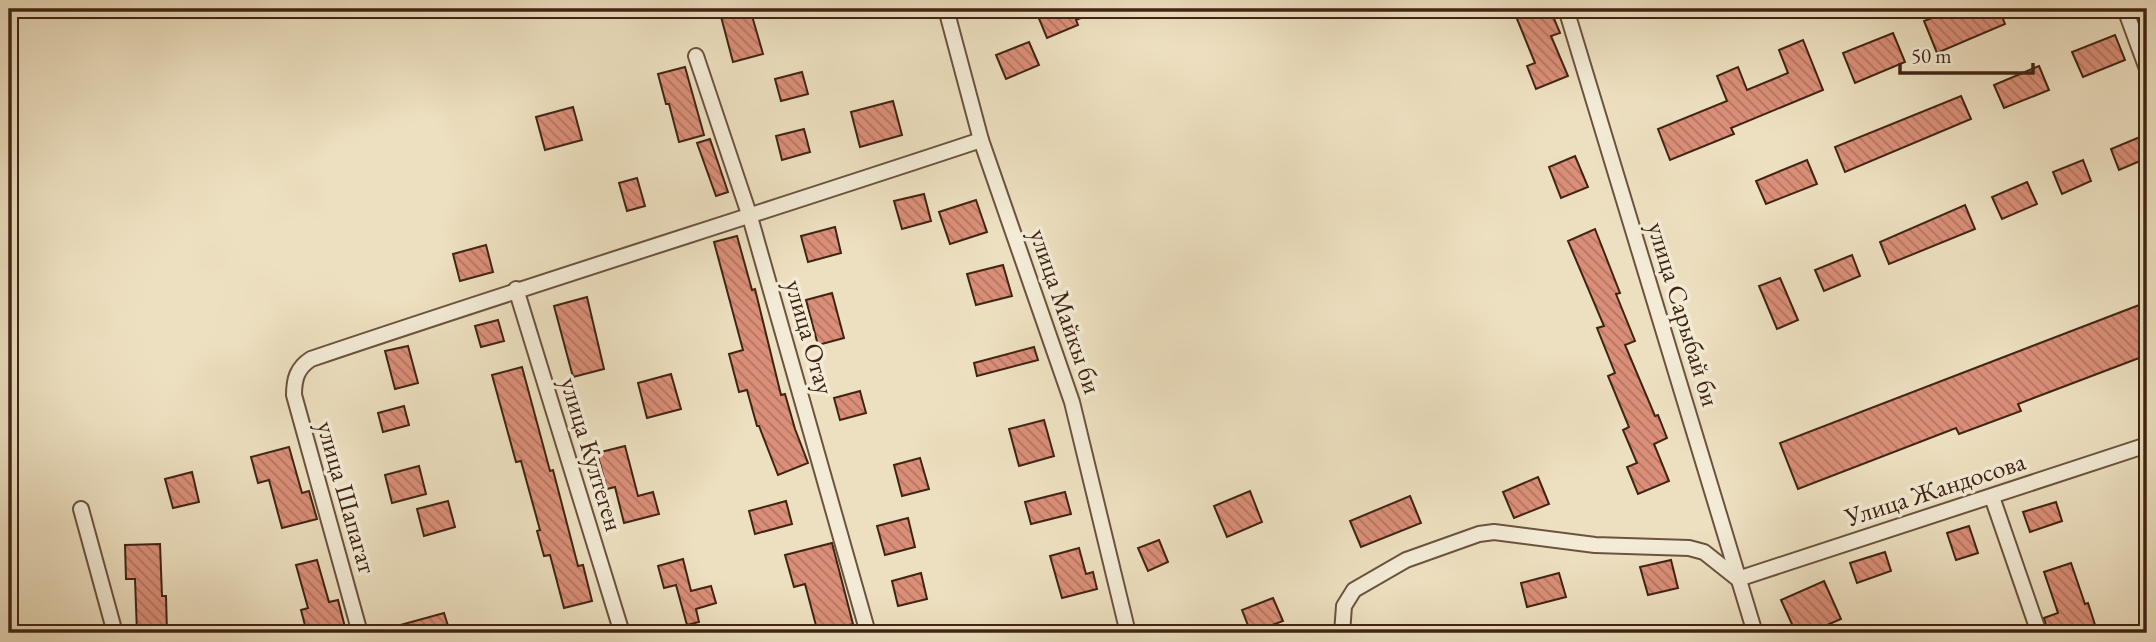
<svg xmlns="http://www.w3.org/2000/svg" width="2156" height="642" font-family="'EB Garamond',serif">
  <style>
    .building { fill: url(#building-back-hatch); stroke: #402413; stroke-width: 2 }
    .lines { fill: none; stroke-linecap: round; stroke-linejoin: round }
    .street-casing { stroke: #6b533e; stroke-width: 18 }
    .street { stroke: #f3ebd6; stroke-width: 14 }
    .labels { text-anchor: middle; stroke-width: 7; stroke-linejoin: round; paint-order: stroke }
    .street-label { font-size: 26px; fill: #402413; stroke: #f3ebd6 }
  </style>
  <defs>
    <pattern id="building-back-hatch" width="6" height="6" patternUnits="userSpaceOnUse" patternTransform="scale(1.75)"><rect width="6" height="6" fill="#db8f79"/><path d="M-1 5l2 2M0 0l6 6M5-1l2 2" fill="none" stroke="#b37562"/></pattern>
  </defs>
  <rect width="100%" height="100%" fill="#ede0c0"/>
  <filter id="stains"><feTurbulence type="fractalNoise" baseFrequency=".00286" numOctaves="4"/><feColorMatrix values="0 0 0 0 .2 0 0 0 0 .09 0 0 0 0 .02 0 0 0 .5 -.17"/></filter>
  <radialGradient id="worn" r=".72"><stop offset=".6" stop-color="#630" stop-opacity="0"/><stop offset="1" stop-color="#630" stop-opacity=".3"/></radialGradient>
  <g class="building">
    <path d="M719 9H750L763 54 733 62Z"/>
    <path d="M1035 9H1102L1076 20 1078 25 1047 38Z"/>
    <path d="M1529 9H1550L1560 33 1551 36 1568 76 1536 89 1527 66 1535 63 1515 14Z"/>
    <path d="M1954 9H1999L2005 24 1937 53 1924 21Z"/>
    <path d="M1893 33 1905 62 1855 83 1843 53Z"/>
    <path d="M2115 35 2125 60 2083 77 2072 52Z"/>
    <path d="M1803 40 1823 90 1731 128 1734 134 1670 160 1658 129 1727 101 1717 76 1738 67 1747 90 1788 73 1779 50Z"/>
    <path d="M1029 42 1039 65 1006 79 996 55Z"/>
    <path d="M2039 66 2049 90 2004 108 1994 85Z"/>
    <path d="M685 67 704 135 679 142 669 104H666L658 74Z"/>
    <path d="M802 72 808 94 781 101 775 79Z"/>
    <path d="M1961 96 1971 119 1845 172 1835 147Z"/>
    <path d="M893 101 902 135 860 147 851 112Z"/>
    <path d="M573 107 582 140 545 150 536 117Z"/>
    <path d="M804 129 810 152 782 160 776 136Z"/>
    <path d="M2147 134V158L2119 170 2111 149Z"/>
    <path d="M710 139 728 192 716 196 697 143Z"/>
    <path d="M1575 156 1588 187 1561 198 1549 167Z"/>
    <path d="M1807 160 1817 184 1766 204 1756 181Z"/>
    <path d="M2083 160 2091 181 2062 194 2053 172Z"/>
    <path d="M637 178 645 206 627 211 619 183Z"/>
    <path d="M2027 182 2037 204 2002 219 1992 197Z"/>
    <path d="M924 194 931 221 902 229 894 201Z"/>
    <path d="M976 200 987 232 950 244 939 212Z"/>
    <path d="M1965 205 1975 229 1889 264 1880 242Z"/>
    <path d="M835 227 841 253 808 262 801 236Z"/>
    <path d="M1595 229 1620 293 1616 294 1635 341 1625 345 1655 416 1658 415 1667 438 1654 444 1669 481 1638 494 1627 467 1637 463 1623 430 1629 427 1608 376 1615 373 1597 328 1604 326 1568 241Z"/>
    <path d="M737 236 752 290 755 289 781 395 785 394 795 429 808 463 778 475 759 426H757L747 390 739 392 729 354 743 350 714 242Z"/>
    <path d="M486 245 493 272 460 281 453 254Z"/>
    <path d="M1852 255 1860 276 1824 291 1815 270Z"/>
    <path d="M1003 265 1012 296 976 305 967 274Z"/>
    <path d="M1780 278 1798 320 1777 329 1759 286Z"/>
    <path d="M832 293 844 338 818 345 806 300Z"/>
    <path d="M587 297 604 369 573 377 554 306Z"/>
    <path d="M2147 302V355L2018 404 2021 411 1959 434 1956 428 1798 489 1780 443Z"/>
    <path d="M498 320 504 341 481 347 475 326Z"/>
    <path d="M408 346 418 383 395 389 385 351Z"/>
    <path d="M1034 347 1038 360 977 376 974 363Z"/>
    <path d="M522 367 550 471 553 470 578 566 583 565 592 601 564 608 550 555 544 556 537 531 540 530 521 461 516 462 492 375Z"/>
    <path d="M671 374 681 409 647 418 638 383Z"/>
    <path d="M860 391 866 413 840 420 834 398Z"/>
    <path d="M404 406 409 425 383 432 378 413Z"/>
    <path d="M1044 420 1054 456 1019 466 1009 429Z"/>
    <path d="M625 446 638 496 653 492 659 514 624 523 615 487 607 489 597 453Z"/>
    <path d="M289 447 302 493 309 491 317 519 282 528 269 480 258 483 251 457Z"/>
    <path d="M920 458 929 489 902 496 894 465Z"/>
    <path d="M419 466 426 494 392 503 385 475Z"/>
    <path d="M192 472 199 502 173 508 165 479Z"/>
    <path d="M1538 477 1549 504 1514 518 1503 492Z"/>
    <path d="M1250 491 1262 522 1227 537 1214 506Z"/>
    <path d="M1065 492 1071 514 1031 524 1025 502Z"/>
    <path d="M1410 496 1421 523 1361 547 1350 521Z"/>
    <path d="M448 501 455 527 424 536 417 509Z"/>
    <path d="M786 501 792 524 755 534 749 511Z"/>
    <path d="M2056 502 2062 521 2030 532 2023 512Z"/>
    <path d="M908 518 915 547 885 555 877 526Z"/>
    <path d="M1969 526 1978 553 1956 560 1947 533Z"/>
    <path d="M1159 540 1168 562 1148 571 1138 548Z"/>
    <path d="M832 543 853 624 818 633 805 584 794 587 785 555Z"/>
    <path d="M160 544 162 596H166L167 633H137L135 579H126L125 545Z"/>
    <path d="M1079 548 1086 574 1093 572 1097 589 1062 598 1050 556Z"/>
    <path d="M1885 552 1891 571 1857 583 1850 563Z"/>
    <path d="M683 559 691 591 711 586 716 603 696 609 699 622 687 625 676 585 664 588 658 566Z"/>
    <path d="M317 560 329 602 338 600 346 631 338 633H307L301 610 308 608 296 565Z"/>
    <path d="M1671 560 1678 588 1648 595 1640 567Z"/>
    <path d="M2071 563 2085 604 2088 603 2097 631 2089 633H2048L2044 618 2058 613 2044 572Z"/>
    <path d="M921 573 927 599 898 606 892 581Z"/>
    <path d="M1559 573 1566 597 1527 607 1521 583Z"/>
    <path d="M1824 581 1841 619 1809 633H1796L1781 600Z"/>
    <path d="M1273 598 1283 621 1251 633 1242 610Z"/>
    <path d="M444 613 449 629 432 633H387L386 629Z"/>
  </g>
  <g class="lines">
    <g class="street-casing">
      <g id="street">
        <path d="M946 9 981 140 1072 402 1128 633"/>
        <path d="M1566 9 1755 633"/>
        <path d="M2125 9 2147 69"/>
        <path d="M696 56 750 217 868 633"/>
        <path d="M516 289 622 633"/>
        <path d="M1992 497 2039 633"/>
        <path d="M81 509 115 633"/>
        <path d="M360 633 294 395C294 379 297 368 311 359 533 284 758 214 981 140"/>
        <path d="M1342 633 1344 606 1354 590 1406 560 1479 534 1494 532 1595 545 1689 548 1704 552 1738 579 2147 445"/>
      </g>
    </g>
    <use href="#street" class="street"/>
  </g>
  <g class="labels">
    <g class="street-label">
      <text transform="translate(1066 311) rotate(71)" y="9">улица Майкы би</text>
      <text transform="translate(1684 314) rotate(73)" y="9">улица Сарыбай би</text>
      <text transform="translate(810 337) rotate(74)" y="9">улица Отау</text>
      <text transform="translate(592 454) rotate(73)" y="9">улица Култеген</text>
      <text transform="translate(1935 489) rotate(-18)" y="9">Улица Жандосова</text>
      <text transform="translate(347 497) rotate(74)" y="9">улица Шапагат</text>
    </g>
  </g>
  <rect width="2156" height="642" fill="none" stroke="#ede0c0" stroke-width="35"/>
  <rect x="10" y="10" width="2135" height="621" fill="none" stroke="#402413" stroke-width="3.5"/>
  <rect x="18" y="18" width="2121" height="607" fill="none" stroke="#402413" stroke-width="2"/>
  <path d="M1900 63v10h133v-10" fill="none" stroke="#402413" stroke-width="3.5"/>
  <text x="1911" y="63" font-size="21" fill="#402413" stroke="#f3ebd6" stroke-width="5" paint-order="stroke">50 m</text>
  <rect width="100%" height="100%" filter="url(#stains)"/>
  <rect width="100%" height="100%" fill="url(#worn)"/>
</svg>
